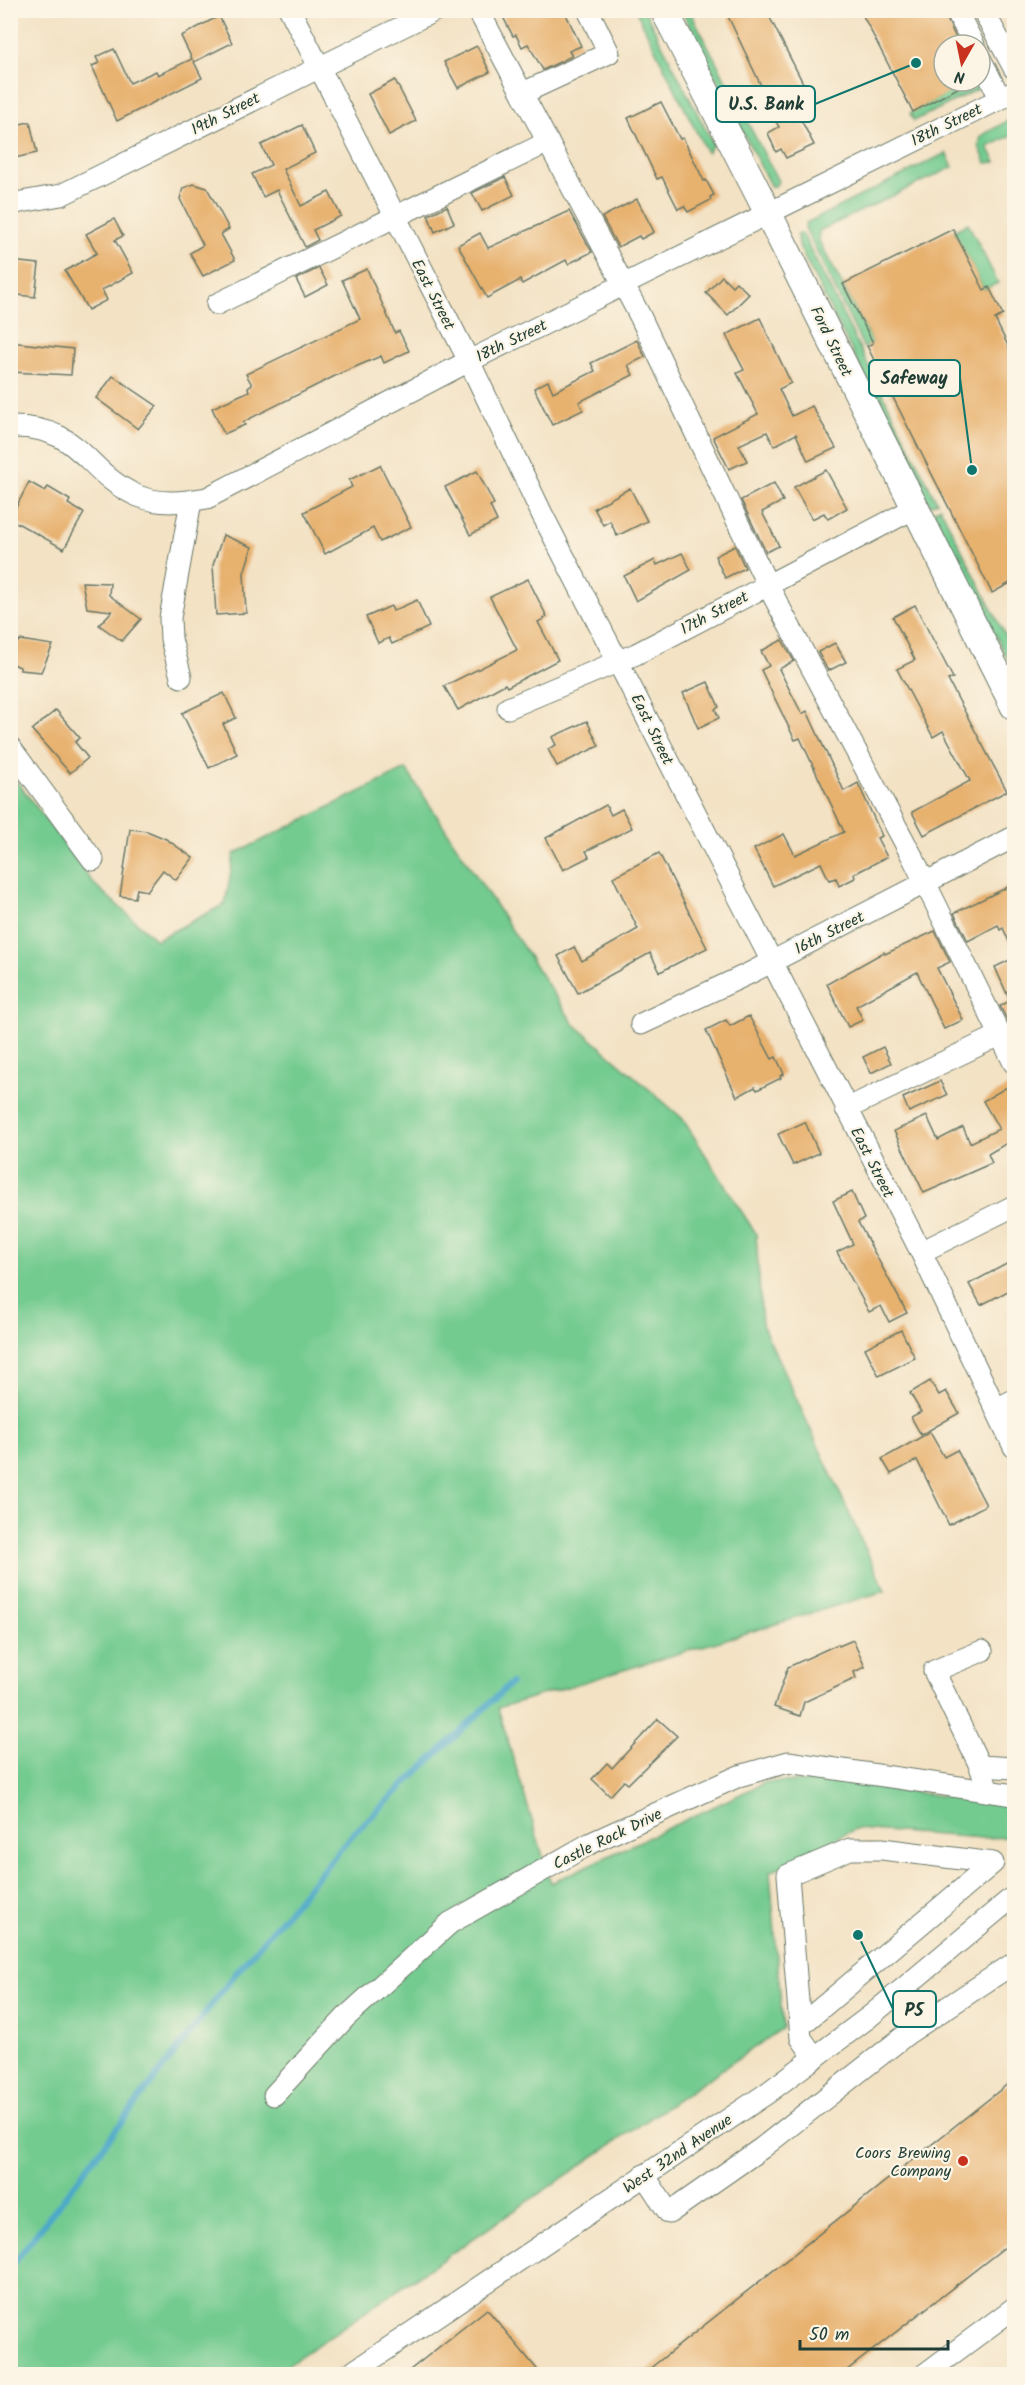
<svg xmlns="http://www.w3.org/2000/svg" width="1025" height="2385" font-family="Kalam,sans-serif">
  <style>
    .green { fill: #73cb90; stroke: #498462; stroke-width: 1.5 }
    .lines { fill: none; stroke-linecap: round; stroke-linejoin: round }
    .stream { stroke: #4ba8c9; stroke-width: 6 }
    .building { fill: #e7b16e }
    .minor-casing { stroke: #697766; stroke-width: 23 }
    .major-casing { stroke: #697766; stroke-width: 29 }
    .minor { stroke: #fff; stroke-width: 21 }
    .major { stroke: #fff; stroke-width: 27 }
    .poi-dot { fill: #c8321e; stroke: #fcf5e5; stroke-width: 2 }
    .labels { text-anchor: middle; stroke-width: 4.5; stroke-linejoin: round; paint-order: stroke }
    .street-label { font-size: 16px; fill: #1f3d34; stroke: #fcf5e5 }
    .poi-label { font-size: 16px; fill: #1f3d34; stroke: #fcf5e5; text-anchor: end }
    .leader { fill: none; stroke: #0f766e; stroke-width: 2 }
    .callout-dot { fill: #0f766e; stroke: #fcf5e5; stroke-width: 2 }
    .callout { fill: #fcf5e5; stroke: #0f766e; stroke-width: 2 }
    .callout-label { font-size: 18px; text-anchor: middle; font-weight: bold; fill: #1f3d34 }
  </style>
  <rect width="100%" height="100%" fill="#fcf5e5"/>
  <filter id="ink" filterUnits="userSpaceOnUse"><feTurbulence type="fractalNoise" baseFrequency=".0167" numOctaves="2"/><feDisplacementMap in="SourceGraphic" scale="12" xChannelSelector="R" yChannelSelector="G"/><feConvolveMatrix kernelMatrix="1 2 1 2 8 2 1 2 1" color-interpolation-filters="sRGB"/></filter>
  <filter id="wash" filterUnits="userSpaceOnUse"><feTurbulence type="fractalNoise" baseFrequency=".008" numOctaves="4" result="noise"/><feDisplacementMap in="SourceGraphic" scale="24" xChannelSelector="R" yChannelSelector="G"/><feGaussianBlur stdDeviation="1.35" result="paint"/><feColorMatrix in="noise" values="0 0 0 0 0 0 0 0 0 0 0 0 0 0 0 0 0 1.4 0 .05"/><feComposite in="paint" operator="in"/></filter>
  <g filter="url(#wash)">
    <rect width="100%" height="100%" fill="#f3e2c4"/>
    <g class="green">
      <path d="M636 11H645L713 144 707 153Z"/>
      <path d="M682 11H690L778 181 776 185 771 187Z"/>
      <path d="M971 81 988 84 914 121 910 113Z"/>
      <path d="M1014 117V134L988 147 996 162 986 163 979 146 981 136Z"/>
      <path d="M946 153 953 167 819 231V241L873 343 864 348 805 228 806 223Z"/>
      <path d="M968 223 998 283 984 290 954 231Z"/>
      <path d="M800 233 803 235 937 502 930 505 800 249 797 234Z"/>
      <path d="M940 507 1014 653V672L933 511Z"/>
      <path d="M406 769 573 1023 682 1118 756 1234 762 1324 885 1591 498 1708 551 1883 766 1782 842 1781 1014 1807V1837L982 1838 855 1829 770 1872 783 2028 274 2374H11L10 772 93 883 156 940 225 904 234 854Z"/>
    </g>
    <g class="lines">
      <path class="stream" d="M10 2268 236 1973 354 1833 511 1683"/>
    </g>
    <g id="blocks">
      <g class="building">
        <path d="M515 10H564L581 46 569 51 572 56 543 70 528 44 522 47 516 35 513 36 503 17Z"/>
        <path d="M725 10H766L810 97 806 99 809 106 797 112 814 145 786 158 781 149 776 152 768 133 779 127 762 96 765 94Z"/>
        <path d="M860 10H943L959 45H944V81H971L913 112Z"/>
        <path d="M219 16 232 43 194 62 193 60 202 78 117 121 92 66 99 63 96 57 114 49 130 83 156 71 158 75 192 59 181 36Z"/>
        <path d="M477 46 490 72 458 88 444 62Z"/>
        <path d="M395 80 416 121 389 135 368 94Z"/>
        <path d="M661 102 680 139 683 138 704 181 706 180 714 195 710 197 711 200 688 212 684 206 678 209 662 177 657 179 628 118Z"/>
        <path d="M30 122 37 153 10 159V126Z"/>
        <path d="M302 125 315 153 283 169 301 206 329 192 341 216 313 230 318 240 305 247 277 190 263 197 252 174 271 165 261 145Z"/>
        <path d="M505 177 514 195 482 211 472 193Z"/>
        <path d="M194 184 207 188 229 229 221 234 235 260 203 276 190 253 203 245 180 199 183 188Z"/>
        <path d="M637 199 654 232 641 239 639 236 618 247 602 217Z"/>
        <path d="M447 206 454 223 435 232 428 215Z"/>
        <path d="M569 211 592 252 568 264 566 260 522 284 520 280 487 298 458 245 480 233 488 248Z"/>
        <path d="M114 219 123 236 115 240 133 273 102 290 107 300 88 310 65 271 97 253 86 234Z"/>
        <path d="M953 229 984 290 989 287 1003 315 995 319 1014 358V581L992 593 867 346 873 343 843 284Z"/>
        <path d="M10 261 39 264 35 297 10 294Z"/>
        <path d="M319 268 328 285 305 297 296 279Z"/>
        <path d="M367 269 395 333 399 331 409 351 384 363 381 356 341 373 243 422 245 425 224 434 212 408 249 391 248 388 252 385 246 374 360 319 342 280Z"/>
        <path d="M722 276 732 286 736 282 749 294 728 315 706 293Z"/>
        <path d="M760 318 791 383 779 389 792 416 812 406 836 448 808 461 796 434 774 446 767 432 739 445 747 461 729 469 713 437 758 414 737 373 744 370 726 335Z"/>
        <path d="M637 340 645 357 628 365 633 375 579 402 583 410 552 425 534 388 548 381 553 392 595 371 591 363Z"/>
        <path d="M10 342 73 349 71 375 10 372Z"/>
        <path d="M113 376 157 406 138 429 96 398Z"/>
        <path d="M380 465 411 527 380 542 373 528 325 554 304 512 352 487 349 480Z"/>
        <path d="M826 470 847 508 828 519 824 513 812 519 794 487Z"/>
        <path d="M477 471 494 504 490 506 497 521 470 535 445 487Z"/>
        <path d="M29 482 45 491 48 487 70 500 68 504 84 513 64 549 10 519Z"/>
        <path d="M774 483 783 501 762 512 779 546 766 552 741 500Z"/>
        <path d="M630 488 647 521 617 536 610 521 603 525 594 508Z"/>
        <path d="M223 535 252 547 244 573 246 613 216 615 213 565Z"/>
        <path d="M735 546 745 568 725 578 715 556Z"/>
        <path d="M682 553 691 570 636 601 624 576 655 560 657 565Z"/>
        <path d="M528 579 547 617 538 622 558 660 507 687 505 684 458 710 444 686 517 650 490 597Z"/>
        <path d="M82 582 110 583 109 595 141 619 122 641 99 625 112 611 87 608Z"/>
        <path d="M417 600 429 627 392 644 389 638 378 643 366 617 391 606 393 611Z"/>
        <path d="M915 605 953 678 948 680 1007 791 924 835 912 812 970 781 943 731 933 737 897 669 915 660 893 617Z"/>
        <path d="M20 640 53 645 41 672 20 670V667L10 663V649Z"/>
        <path d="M782 640 794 661 779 669 802 714 807 711 844 791 858 783 882 836 877 838 887 857 854 874 855 878 839 886 836 878 829 880 821 863 773 886 754 849 784 834 795 855 844 832 800 738 795 740 761 670 769 666 761 651Z"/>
        <path d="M835 643 846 662 828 671 818 652Z"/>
        <path d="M708 682 719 707 715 709 719 718 698 728 683 693Z"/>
        <path d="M224 693 236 718 223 724 237 754 209 768 182 713Z"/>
        <path d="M56 710 80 738 75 742 88 758 70 773 32 730Z"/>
        <path d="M587 721 599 746 557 766 548 749 556 745 552 737Z"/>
        <path d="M606 805 611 815 622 809 632 828 586 851 589 857 563 870 546 838Z"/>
        <path d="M130 829 147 831 166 839 193 858 176 880 163 870 147 891 137 889 135 898 120 896Z"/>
        <path d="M659 853 707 948 660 972 650 953 578 993 558 956 574 947 582 961 638 929 613 877Z"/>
        <path d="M1010 886 1014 894V953L1003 928 1000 930 998 925 968 941 954 913Z"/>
        <path d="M935 931 950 962 937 968 963 1020 944 1029 917 972 856 1006 863 1020 848 1027 827 984 884 952 885 954Z"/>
        <path d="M1014 958V1019L1008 1022 1000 1006 1010 1001 995 967Z"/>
        <path d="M749 1016 772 1059 776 1057 784 1074 780 1076 781 1078 757 1090 755 1087 737 1097 706 1030 726 1020 730 1026Z"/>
        <path d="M883 1047 891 1063 871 1073 863 1057Z"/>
        <path d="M940 1081 947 1095 909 1112 903 1098Z"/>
        <path d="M1014 1083V1156L1007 1143 988 1154 992 1163 924 1193 894 1131 927 1116 938 1140 963 1127 970 1143 999 1129 983 1101Z"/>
        <path d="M805 1122 819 1153 793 1165 778 1134Z"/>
        <path d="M852 1192 864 1219 858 1222 907 1313 889 1322 881 1306 869 1312 837 1252 853 1244 833 1201Z"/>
        <path d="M1014 1260V1288L981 1305 969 1284Z"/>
        <path d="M901 1330 915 1358 879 1376 865 1348Z"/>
        <path d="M930 1381 939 1395 946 1391 959 1413 921 1435 911 1417 921 1412 910 1393Z"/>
        <path d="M930 1432 944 1457 957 1450 986 1505 949 1525 917 1460 891 1474 882 1459Z"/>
        <path d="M853 1640 865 1667 854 1672 856 1678 804 1702 800 1716 774 1707 788 1667 838 1644 839 1646Z"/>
        <path d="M658 1719 677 1736 628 1784 624 1781 610 1796 592 1779 607 1763 612 1768Z"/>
        <path d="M1014 2079V2240L842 2374H643Z"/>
        <path d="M487 2309 541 2374H405Z"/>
      </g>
    </g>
  </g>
  <g filter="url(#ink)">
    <use href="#blocks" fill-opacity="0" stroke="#697766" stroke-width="1.5"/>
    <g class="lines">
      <g class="minor-casing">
        <g id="minor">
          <path d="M290 10 469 361 542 514 921 1252 1014 1447"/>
          <path d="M478 10 640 316 767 584 913 858 1014 1063"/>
          <path d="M956 10 974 45"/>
          <path d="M983 10 1014 68"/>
          <path d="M980 58 1000 98"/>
          <path d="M523 93 609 53 588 10"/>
          <path d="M10 204 61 195 436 10"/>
          <path d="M217 304 548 142"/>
          <path d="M10 427C83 425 84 473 138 496 160 505 184 502 207 498L469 361 1014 92"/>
          <path d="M181 677 171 639 170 618 191 501"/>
          <path d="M508 708 636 654 915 508"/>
          <path d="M10 747 93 860"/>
          <path d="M641 1024 750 973 1014 837"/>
          <path d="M846 1109 1000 1035"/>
          <path d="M921 1252 1014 1206"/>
          <path d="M996 1409 1014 1400"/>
          <path d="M982 1651 934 1671 980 1766 988 1791"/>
          <path d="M980 1766 1014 1768"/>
          <path d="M800 2026 993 1863 882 1849H850L788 1875 800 2026 801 2038 815 2058"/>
          <path d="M274 2095 346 2017 450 1923 591 1843 739 1776 788 1762 1014 1795"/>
          <path d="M644 2175 669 2213 762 2148 907 2034 1014 1963"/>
          <path d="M350 2374 766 2094 869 2017 1014 1896"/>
          <path d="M925 2374 1014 2308"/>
        </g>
      </g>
      <g class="major-casing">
        <path id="major" d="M664 10 760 197 1014 706"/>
      </g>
      <use href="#minor" class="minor"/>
      <use href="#major" class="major"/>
    </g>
  </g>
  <circle class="poi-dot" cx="963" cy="2161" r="6"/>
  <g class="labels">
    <g class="street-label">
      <text transform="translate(225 113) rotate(-27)" y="6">19th Street</text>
      <text transform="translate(946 124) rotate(-26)" y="6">18th Street</text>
      <text transform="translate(434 294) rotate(63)" y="6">East Street</text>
      <text transform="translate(511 340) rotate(-26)" y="6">18th Street</text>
      <text transform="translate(832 341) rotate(64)" y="6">Ford Street</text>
      <text transform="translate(714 612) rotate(-28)" y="6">17th Street</text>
      <text transform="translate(653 729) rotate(64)" y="6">East Street</text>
      <text transform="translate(829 932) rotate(-27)" y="6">16th Street</text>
      <text transform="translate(873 1162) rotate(63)" y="6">East Street</text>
      <text transform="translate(607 1838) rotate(-26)" y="6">Castle Rock Drive</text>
      <text transform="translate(677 2153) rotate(-34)" y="6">West 32nd Avenue</text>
    </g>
    <g class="poi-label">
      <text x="951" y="2158">Coors Brewing<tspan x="951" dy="18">Company</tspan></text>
    </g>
  </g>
  <path class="leader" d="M916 63L815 104M972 470L960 378M858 1935L893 2009"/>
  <g class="callout-dot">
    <circle cx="916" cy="63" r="6"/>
    <circle cx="972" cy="470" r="6"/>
    <circle cx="858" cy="1935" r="6"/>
  </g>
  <g class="callout">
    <rect x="716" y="86" width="99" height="36" rx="6"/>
    <rect x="869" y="360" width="91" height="36" rx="6"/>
    <rect x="893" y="1991" width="43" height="36" rx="6"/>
  </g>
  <g class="callout-label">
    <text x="766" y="110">U.S. Bank</text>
    <text x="914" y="384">Safeway</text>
    <text x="914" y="2016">P5</text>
  </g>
  <rect width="1025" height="2385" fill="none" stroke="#fcf5e5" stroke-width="36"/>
  <g transform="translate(962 63) rotate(189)"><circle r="28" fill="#fcf5e5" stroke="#a4ab9e" stroke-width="1.5"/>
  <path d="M0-4.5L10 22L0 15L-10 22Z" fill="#c8321e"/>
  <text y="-9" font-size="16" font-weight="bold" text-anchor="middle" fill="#1f3d34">N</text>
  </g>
  <path d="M800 2340v9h148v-9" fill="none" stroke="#1f3d34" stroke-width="3"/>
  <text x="809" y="2340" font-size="18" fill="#1f3d34" stroke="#fcf5e5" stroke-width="4.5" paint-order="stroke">50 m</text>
</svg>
